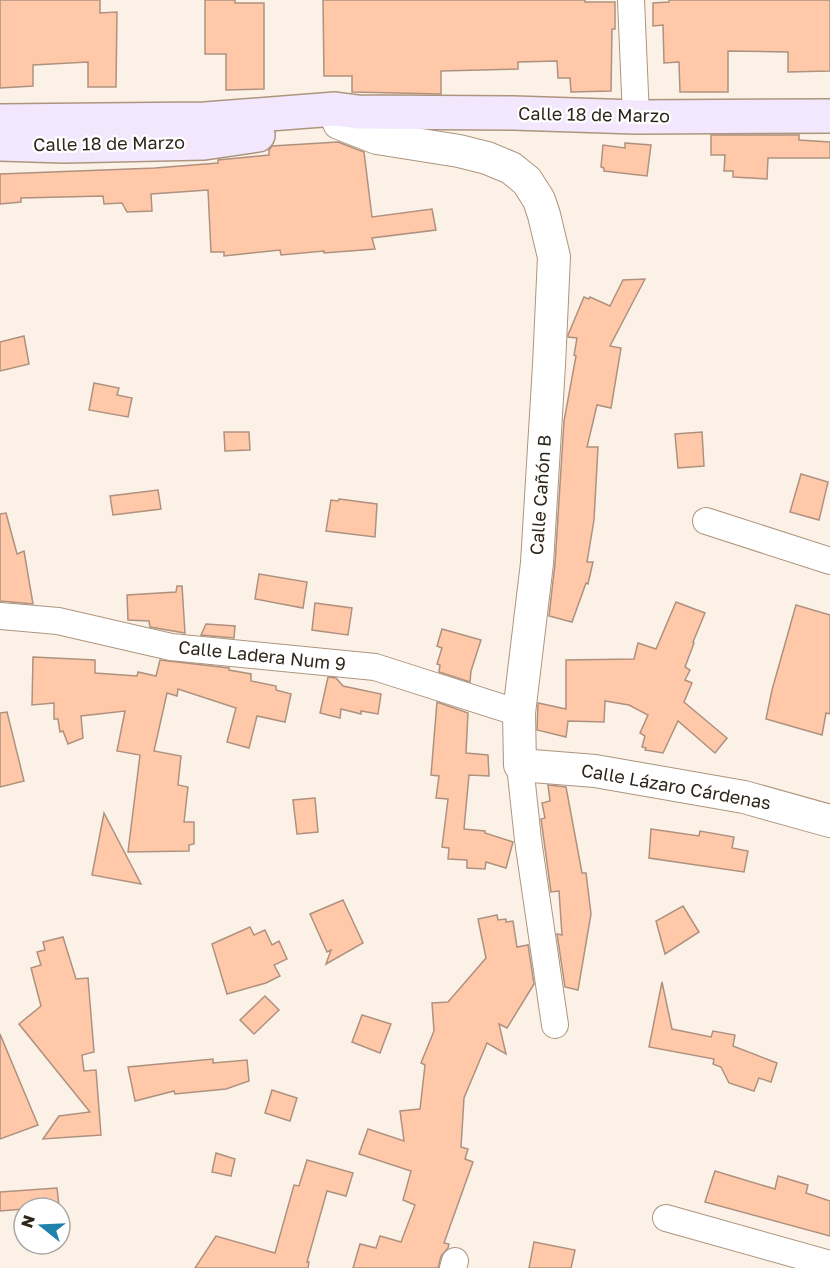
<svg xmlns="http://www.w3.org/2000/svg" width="830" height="1268" font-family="'Golos Text',sans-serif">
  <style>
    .building { fill: #ffc9a9; stroke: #af917f; stroke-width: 1.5 }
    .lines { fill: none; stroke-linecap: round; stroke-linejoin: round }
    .minor-casing { stroke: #ad957d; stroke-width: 28 }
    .tertiary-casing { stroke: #ad957d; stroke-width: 34 }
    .secondary-casing { stroke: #ad957d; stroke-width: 36 }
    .minor { stroke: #fff; stroke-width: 26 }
    .tertiary { stroke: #fff; stroke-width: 32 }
    .secondary { stroke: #f2e7fc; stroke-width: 33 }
    .labels { text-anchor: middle; stroke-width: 4.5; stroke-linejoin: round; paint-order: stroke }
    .street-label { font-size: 18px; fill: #2f261c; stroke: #fff }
  </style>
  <rect width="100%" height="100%" fill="#fcf1e7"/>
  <g class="building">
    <path d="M0 0H100V13L117 12 116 87H88V62L33 65V86L0 88Z"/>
    <path d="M205 0H235V3H264V89L226 90V54H205Z"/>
    <path d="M323 0H585V2H615V29H612L611 91 571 92 570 78H558L557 61 518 62V69L441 71V94L352 92V76H324Z"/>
    <path d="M669 0H830V71L788 72V52L728 51V92H680L679 62 664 63 663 25 653 26V3L669 2Z"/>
    <path d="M711 135H799V140L830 142V158H768L767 179 733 177V171H724L725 155H711Z"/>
    <path d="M338 142 364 152 372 217 432 209 436 230 372 238 375 249 324 253V251L281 255 280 250 224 256V252H211L208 190 151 194 152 211 127 212 122 203 104 204 103 196 21 198V202L0 204V174L155 168 218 163V160L269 155V150L272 146Z"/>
    <path d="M625 143 651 145 647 176 604 171V168L601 167 603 145 625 148Z"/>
    <path d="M645 279 610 346 621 348 611 408 597 405 587 447H598L594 520 587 562H593L588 584 586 583 572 622 549 616 555 564 564 421 576 356 574 355 577 338 568 337V335L584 297 589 299 590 297 610 306 623 280Z"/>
    <path d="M24 336 29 364 0 371V342Z"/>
    <path d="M94 383 119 388 117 395 132 398 128 417 89 410Z"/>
    <path d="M224 432H249L250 450 225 451Z"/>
    <path d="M702 432 704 466 678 468 675 434Z"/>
    <path d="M801 474 828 482 819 520 790 512Z"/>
    <path d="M158 490 161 509 113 515 110 496Z"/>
    <path d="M339 499 377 504 375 537 326 531 331 500 338 501Z"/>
    <path d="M6 513 17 554 24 551 33 604 0 601V514Z"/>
    <path d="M259 574 307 582 303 608 255 599Z"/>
    <path d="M177 586H182L185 633 150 627 149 621 128 620 127 595 176 592Z"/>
    <path d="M676 602 705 613 693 642 694 643 685 667 690 670 685 680 692 683 684 702 727 738 715 753 678 721 663 753 645 750 646 748 642 747 645 736 640 733 648 715 629 705 605 701 604 722 568 721 566 737 537 730 538 703 566 709V660L634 659 638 643 656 649Z"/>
    <path d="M315 603 352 608 348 635 312 630Z"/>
    <path d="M796 605 830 615V714L826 713 822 735 766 719 772 690Z"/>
    <path d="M206 624 235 626 234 638 201 635Z"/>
    <path d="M442 629 481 640 471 671 470 682 439 672 440 665 437 664 442 648 437 646Z"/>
    <path d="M33 657 95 660V673L137 676 138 672 156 676 160 660 229 668V670L251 674V681L276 686V690L291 694 285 722 257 716 249 748 227 742 236 708 178 689 177 696 167 693 154 751 181 756 178 785 188 787 184 822H194V844L189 845V851L128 852 140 755 117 751 125 711 81 716 83 738 68 744 63 731 60 732 58 719H54V703L32 705Z"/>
    <path d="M328 677 336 678 343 686 381 694 378 714 361 711V714L341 709 340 718 320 713Z"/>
    <path d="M437 702 468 713 466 753 488 755 489 776 469 775 464 829 485 831V833L513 842 506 868 486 862 485 869 467 868V860L448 859 449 848 442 847 448 799 436 798 439 776 431 775Z"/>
    <path d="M7 712 24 781 0 787V713Z"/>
    <path d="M548 785 566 787 582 873H586L591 914 578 990 565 987 557 934 562 935 559 891 551 892 541 819 545 818 542 803 550 801Z"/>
    <path d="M315 798 318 832 297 834 293 800Z"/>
    <path d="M104 813 141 884 92 875Z"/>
    <path d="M651 829 699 836 700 831 734 837 732 848 748 851 744 872 649 858Z"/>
    <path d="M343 900 363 943 326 964 331 950 327 952 310 914Z"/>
    <path d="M683 906 699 932 665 954 656 921Z"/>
    <path d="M497 915 498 920 506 919V922L513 921 517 947 528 945 534 984 507 1028 499 1024 506 1054 487 1043 464 1098 461 1147 468 1149 465 1159 473 1162 444 1243 449 1244 448 1248 441 1256 438 1268H353L360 1244 376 1248 380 1236 401 1242 415 1205 403 1200 411 1171 359 1154 368 1129 404 1141 400 1111 420 1109 425 1065 421 1063 434 1031 432 1003 448 1002 486 958 478 919Z"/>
    <path d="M250 927 254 935 265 930 272 945 279 941 287 959 274 965 280 976 266 983 227 994 212 944Z"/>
    <path d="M63 937 76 979 88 978 94 1052 82 1055 84 1071 96 1070 101 1135 43 1139 59 1116 90 1112 19 1024 41 1006 31 968 41 965 37 952 45 950 43 942Z"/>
    <path d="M662 982 672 1029 711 1037 713 1031 735 1035 733 1046 777 1063 771 1082 759 1078 754 1091 729 1083 721 1067 713 1064 714 1059 649 1047Z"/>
    <path d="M265 996 279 1010 254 1034 240 1020Z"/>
    <path d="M362 1015 391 1024 380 1053 352 1042Z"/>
    <path d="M0 1034 38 1125 0 1139Z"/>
    <path d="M213 1059V1063L247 1060 249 1081 226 1089 175 1094 174 1091 135 1101 128 1067Z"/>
    <path d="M272 1090 297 1098 290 1121 265 1113Z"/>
    <path d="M216 1153 235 1159 231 1176 212 1172Z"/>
    <path d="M307 1160 353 1173 346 1196 327 1191 307 1262H309L308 1268H195L216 1236 275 1253 294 1185 299 1186Z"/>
    <path d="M715 1171 775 1189 778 1176 808 1185 806 1193 830 1201V1236L705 1202Z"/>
    <path d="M57 1188 59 1206 0 1211V1192Z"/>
    <path d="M534 1242 575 1250 571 1268H529Z"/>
  </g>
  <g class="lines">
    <g class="minor-casing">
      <g id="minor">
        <path d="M631 0 636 117"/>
        <path d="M706 521 830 561"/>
        <path d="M0 616 58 621 171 647 375 667 519 713"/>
        <path d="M520 765 528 840 555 1025"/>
        <path d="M666 1218 830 1264"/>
        <path d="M453 1268 455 1261"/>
      </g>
    </g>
    <g class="tertiary-casing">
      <path id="tertiary" d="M335 109 339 123 377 138 459 151 487 158 511 168 527 181 539 200 544 215 554 257 549 365 537 563 519 713 520 765 595 771 744 797 830 821"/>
    </g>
    <g class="secondary-casing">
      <g id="secondary">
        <path d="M0 121 205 119 335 109 358 112 513 113 636 117 830 116"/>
        <path d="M0 144 64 146 204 143 258 135"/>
      </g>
    </g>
    <use href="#minor" class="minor"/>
    <use href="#tertiary" class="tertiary"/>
    <use href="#secondary" class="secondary"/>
  </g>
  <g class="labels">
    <g class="street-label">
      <text transform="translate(594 115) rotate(1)" y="6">Calle 18 de Marzo</text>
      <text transform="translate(109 144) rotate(-1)" y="6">Calle 18 de Marzo</text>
      <text transform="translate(541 495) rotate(-86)" y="6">Calle Cañón B</text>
      <text transform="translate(262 656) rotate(6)" y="6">Calle Ladera Num 9</text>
      <text transform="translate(676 787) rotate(10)" y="6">Calle Lázaro Cárdenas</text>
    </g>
  </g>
  <g transform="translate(42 1226) rotate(288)"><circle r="28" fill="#ffffff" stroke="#aca8a4" stroke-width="1.5"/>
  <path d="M0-4.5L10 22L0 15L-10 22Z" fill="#2081ad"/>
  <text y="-9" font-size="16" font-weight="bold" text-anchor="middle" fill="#2f261c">N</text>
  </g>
</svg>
